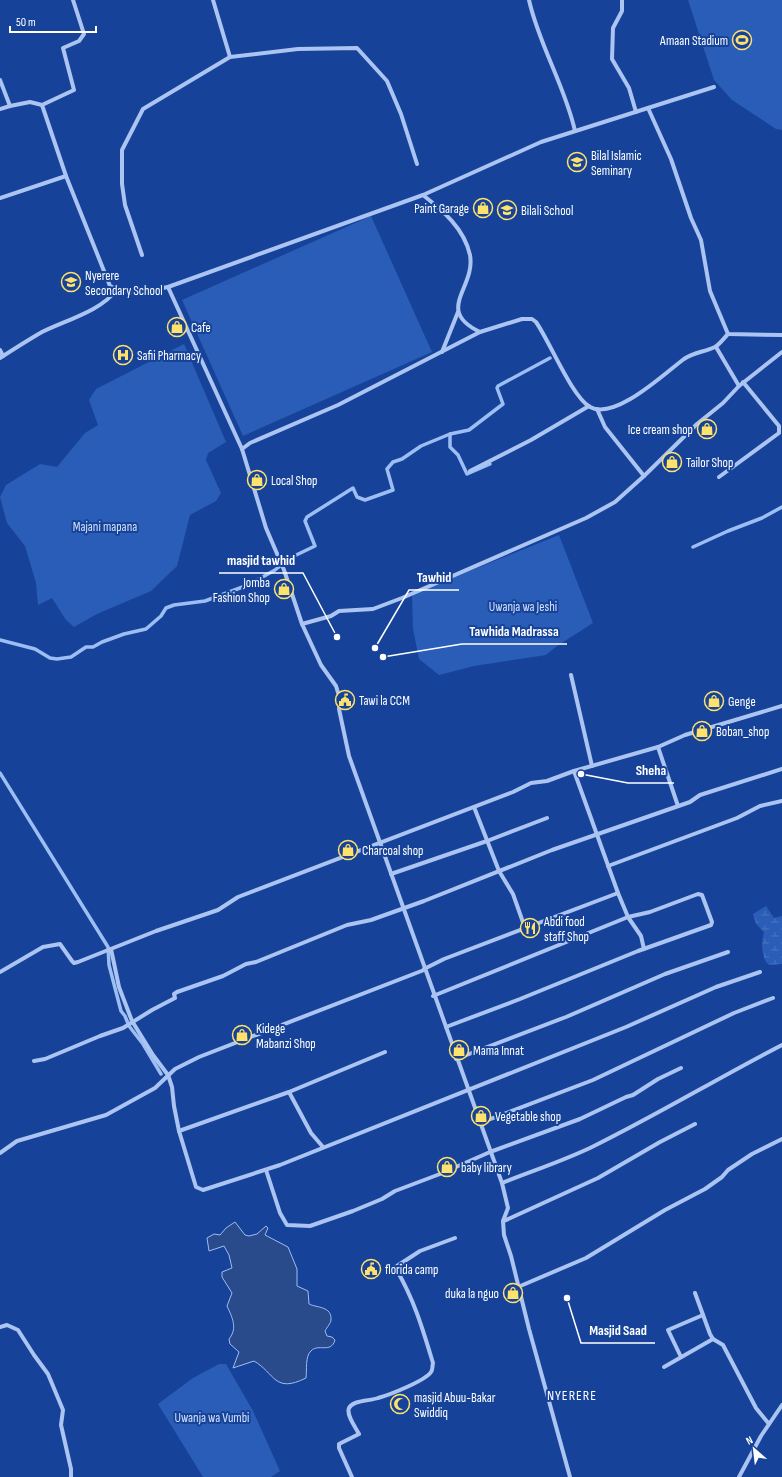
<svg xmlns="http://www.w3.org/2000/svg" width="782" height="1477" font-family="'Sofia Sans Condensed',sans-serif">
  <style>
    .wetland { fill: url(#wetland-marsh) }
    .park { fill: #2a5db7 }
    .water { fill: #294a8b; stroke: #9dbef4 }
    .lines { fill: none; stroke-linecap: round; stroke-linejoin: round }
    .stream { stroke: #9dbef4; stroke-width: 3.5 }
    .minor { stroke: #abc4f2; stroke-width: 4 }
    .labels { text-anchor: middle; stroke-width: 4; stroke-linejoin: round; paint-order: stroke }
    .poi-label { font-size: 13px; fill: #fff; stroke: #164399; text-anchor: start }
    .park-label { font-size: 13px; fill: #d2e2fc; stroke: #164399 }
    .neighbourhood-label { font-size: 14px; letter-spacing: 1px; fill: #fff; stroke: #164399 }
    .leader { fill: none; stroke: #fff; stroke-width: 1.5 }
    .callout-dot { fill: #fff; stroke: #164399; stroke-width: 1.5 }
    .callout-label { font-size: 14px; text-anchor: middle; font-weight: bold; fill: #fff; stroke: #164399; stroke-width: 4; stroke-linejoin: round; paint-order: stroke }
  </style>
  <defs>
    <pattern id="wetland-marsh" width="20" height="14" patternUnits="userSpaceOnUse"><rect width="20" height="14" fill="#2a5db7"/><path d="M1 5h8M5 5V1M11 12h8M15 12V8" fill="none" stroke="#4a75c2"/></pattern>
  </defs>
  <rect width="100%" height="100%" fill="#164399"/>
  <path class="wetland" d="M766 906 774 918 782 916V964L769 965C761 958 761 942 764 932L756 924 753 914Z"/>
  <g class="park">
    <path d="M688 0H782V130L776 129 732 100 714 80Z"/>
    <path d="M371 216 432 352 243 436 182 300Z"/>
    <path d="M184 344 226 442 208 453 206 460 221 493 216 501 190 515 177 566 151 591 97 614 74 627 66 620 52 598 38 605 36 583 25 546 7 523 0 497 6 485 40 464 57 467 85 433 98 425 89 400 96 389Z"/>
    <path d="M559 535 593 623 557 646 546 655 474 666 439 675 419 659 413 629 412 594Z"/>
    <path d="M219 1364H226L253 1411 280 1471 271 1477H203L158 1404 193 1378Z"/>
  </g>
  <path class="water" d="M235 1222 245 1235 249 1236 257 1234 266 1226 268 1228 265 1235 288 1247 297 1269V1286L308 1291 309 1304C317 1308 332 1306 331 1320 331 1323 327 1327 325 1331L327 1336 332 1337 335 1340C331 1354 318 1343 311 1351 305 1356 307 1370 306 1378 274 1394 275 1373 254 1361L233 1368 239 1352 230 1344 229 1339C238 1328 232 1317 227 1306L232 1293 222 1277V1272L232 1268 229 1255 224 1246 209 1251 207 1238 214 1234 220 1235 226 1228Z"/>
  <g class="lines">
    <g class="stream">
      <path d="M450 434V447L458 455 467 474 490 464"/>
      <path d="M693 547 728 531 762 518 782 507"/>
      <path d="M0 640 35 649 50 658 57 659 71 657 86 647H93L102 642 124 634 146 629 161 616 166 608 174 605 205 601 248 585 275 570 290 558 315 546 305 521 307 517 353 488 357 497 365 500 393 490 387 469 393 462 402 459 421 446 450 434 469 430 503 404 497 388 498 386 550 358"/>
      <path d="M0 773 108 947 109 965 121 1011 125 1016 129 1026 143 1044 161 1074"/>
    </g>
    <g class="minor">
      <path d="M213 0 230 57"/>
      <path d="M529 0C539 45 565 86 575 131"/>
      <path d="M622 0V11L613 28 612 59 629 88 636 112"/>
      <path d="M0 80 10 106 0 109"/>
      <path d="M10 106 30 102 42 105"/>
      <path d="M648 108 671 159 691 218 701 240 710 291 728 334 782 335"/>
      <path d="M66 176 110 286C129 297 148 291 168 287L423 195 541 142 714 87"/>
      <path d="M423 195C443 211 464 228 470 255 476 288 434 310 480 332"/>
      <path d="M0 198 66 176 42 105 74 90 63 48 79 41 84 34 73 0"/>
      <path d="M142 255 125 205 122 184V150L143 109 230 57 298 49 357 48 387 81 401 114 417 164"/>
      <path d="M168 287 242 449 266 528 284 570 302 624 321 665 336 686 340 699 339 709 349 756 502 1183 508 1208 503 1221 504 1235 511 1256 529 1329 570 1477"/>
      <path d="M716 347 739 386"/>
      <path d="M0 350 3 356"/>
      <path d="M442 352 458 312"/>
      <path d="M0 358C14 349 28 340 42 332 64 321 103 310 116 290"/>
      <path d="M597 409 605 427 644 476"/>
      <path d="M242 449 250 443 338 405 480 332 522 319H532L536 322C550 342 572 397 590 407 615 421 665 373 684 359 694 352 705 352 715 347 720 344 724 338 728 334"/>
      <path d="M470 471 531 440 589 406"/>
      <path d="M719 477 779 433V426L743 382"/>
      <path d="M302 624 331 616 339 611 373 609 402 598 586 518 615 502 644 476 697 424 723 403 739 386 782 352"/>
      <path d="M571 675 592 766"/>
      <path d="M658 747 678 806"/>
      <path d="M574 771 618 893 628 917 641 936 644 949"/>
      <path d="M474 807 499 871 513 894 525 928"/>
      <path d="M608 866 737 818 760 806 782 801"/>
      <path d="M391 874 487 841 547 818"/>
      <path d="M111 949 119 987 132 1021 153 1055 168 1075 172 1087 174 1106 179 1131"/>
      <path d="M424 969 444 959 618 893"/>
      <path d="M0 972 43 947 60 944 72 961 74 963 78 962 156 931 218 910 238 897 513 792 531 783 547 781 574 771 658 747 685 735 782 706"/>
      <path d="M433 996 628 917 650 912 698 894 702 895 712 922 711 925 638 951 520 999 446 1027"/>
      <path d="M385 1052 289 1092 179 1131 196 1187 203 1190 280 1165 626 1027 716 987 760 972"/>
      <path d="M456 1059 566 1017 665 974 728 952"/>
      <path d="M34 1061 45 1059 100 1036 123 1028 152 1010 175 998 174 994 177 992 223 976 246 964 256 962 347 925 371 920 424 901 552 850 690 802 700 795 782 769"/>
      <path d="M289 1092 311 1133 323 1147"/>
      <path d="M480 1123 593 1080 734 1013 773 998"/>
      <path d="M0 1153 17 1141 106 1115 155 1088 175 1069 199 1057 424 970"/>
      <path d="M266 1170 280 1213 287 1225 310 1226 353 1211 382 1199 395 1191 440 1174 490 1152 580 1119 626 1097 633 1095 658 1079 681 1068"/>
      <path d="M502 1183C532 1171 563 1161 592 1147 657 1115 718 1078 782 1045"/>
      <path d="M504 1221 598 1178 660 1142 695 1124"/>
      <path d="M518 1287 586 1258 665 1210 705 1189 722 1177 728 1170 752 1154 782 1139"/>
      <path d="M695 1293 710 1334 713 1339 723 1345 756 1408 769 1424"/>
      <path d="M0 1327 7 1325 18 1330 34 1355 48 1374 63 1410 61 1425 71 1469V1477"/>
      <path d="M681 1357 668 1330 703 1315"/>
      <path d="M664 1367 713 1339"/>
      <path d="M352 1477 339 1448V1444L359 1434C356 1428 346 1415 349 1408 353 1400 370 1401 378 1398 389 1395 425 1381 431 1372 433 1370 432 1367 433 1363 423 1330 414 1299 396 1269L397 1266 420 1251 455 1238"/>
      <path d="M739 1477 761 1436 782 1405"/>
    </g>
  </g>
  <defs>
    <g id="stadium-ring" transform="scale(1)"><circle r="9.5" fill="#164399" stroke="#ffe26c" stroke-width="1.5"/><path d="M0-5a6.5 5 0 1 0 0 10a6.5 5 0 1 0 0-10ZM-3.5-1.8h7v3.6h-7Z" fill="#ffe26c"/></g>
    <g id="school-ring" transform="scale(1)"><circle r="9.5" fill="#164399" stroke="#ffe26c" stroke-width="1.5"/><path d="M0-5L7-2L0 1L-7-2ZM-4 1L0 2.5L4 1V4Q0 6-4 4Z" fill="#ffe26c"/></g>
    <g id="shop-ring" transform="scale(1)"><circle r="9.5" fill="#164399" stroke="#ffe26c" stroke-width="1.5"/><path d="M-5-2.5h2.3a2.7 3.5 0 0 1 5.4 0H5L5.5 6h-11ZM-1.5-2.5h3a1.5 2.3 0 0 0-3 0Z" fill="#ffe26c"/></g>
    <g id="hospital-ring" transform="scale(1)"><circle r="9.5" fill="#164399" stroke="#ffe26c" stroke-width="1.5"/><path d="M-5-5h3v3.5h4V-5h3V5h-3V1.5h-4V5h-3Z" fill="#ffe26c"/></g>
    <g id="civic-ring" transform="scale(1)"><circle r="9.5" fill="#164399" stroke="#ffe26c" stroke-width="1.5"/><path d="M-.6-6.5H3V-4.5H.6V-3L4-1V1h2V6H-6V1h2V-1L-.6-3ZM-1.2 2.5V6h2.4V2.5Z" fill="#ffe26c"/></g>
    <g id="restaurant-ring" transform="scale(1)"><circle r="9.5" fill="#164399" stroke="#ffe26c" stroke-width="1.5"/><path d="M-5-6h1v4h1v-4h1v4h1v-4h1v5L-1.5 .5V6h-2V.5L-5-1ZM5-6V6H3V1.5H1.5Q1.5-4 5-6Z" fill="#ffe26c"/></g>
    <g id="mosque-ring" transform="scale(1)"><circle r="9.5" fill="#164399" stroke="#ffe26c" stroke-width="1.5"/><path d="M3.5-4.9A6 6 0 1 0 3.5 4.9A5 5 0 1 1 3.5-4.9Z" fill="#ffe26c"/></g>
  </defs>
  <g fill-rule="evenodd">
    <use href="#stadium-ring" x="742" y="40"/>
    <use href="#school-ring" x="577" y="162"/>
    <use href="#shop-ring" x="483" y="208"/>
    <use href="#school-ring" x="507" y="210"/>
    <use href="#school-ring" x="71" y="282"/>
    <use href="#shop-ring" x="177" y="327"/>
    <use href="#hospital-ring" x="123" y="355"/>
    <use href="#shop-ring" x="707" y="429"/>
    <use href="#shop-ring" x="672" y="462"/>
    <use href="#shop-ring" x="257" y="480"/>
    <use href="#shop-ring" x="284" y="589"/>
    <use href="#civic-ring" x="345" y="700"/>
    <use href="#shop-ring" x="714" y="701"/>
    <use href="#shop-ring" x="702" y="731"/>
    <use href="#shop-ring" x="348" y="850"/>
    <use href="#restaurant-ring" x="530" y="928"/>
    <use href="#shop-ring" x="242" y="1035"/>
    <use href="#shop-ring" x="459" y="1050"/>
    <use href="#shop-ring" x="481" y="1116"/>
    <use href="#shop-ring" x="447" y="1167"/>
    <use href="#civic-ring" x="371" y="1269"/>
    <use href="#shop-ring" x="513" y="1293"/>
    <use href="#mosque-ring" x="400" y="1404"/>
  </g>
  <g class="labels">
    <g class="poi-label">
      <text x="728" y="45" text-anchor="end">Amaan Stadium</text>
      <text x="591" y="160">Bilal Islamic<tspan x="591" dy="15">Seminary</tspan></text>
      <text x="469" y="213" text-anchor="end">Paint Garage</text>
      <text x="521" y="215">Bilali School</text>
      <text x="85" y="280">Nyerere<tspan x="85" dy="15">Secondary School</tspan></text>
      <text x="191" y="332">Cafe</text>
      <text x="137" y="360">Safii Pharmacy</text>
      <text x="693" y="434" text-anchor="end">Ice cream shop</text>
      <text x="686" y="467">Tailor Shop</text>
      <text x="271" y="485">Local Shop</text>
      <text x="270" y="587" text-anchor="end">Jomba<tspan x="270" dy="15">Fashion Shop</tspan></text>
      <text x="359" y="705">Tawi la CCM</text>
      <text x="728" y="706">Genge</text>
      <text x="716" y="736">Boban_shop</text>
      <text x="362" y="855">Charcoal shop</text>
      <text x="544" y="926">Abdi food<tspan x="544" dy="15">staff Shop</tspan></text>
      <text x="256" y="1033">Kidege<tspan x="256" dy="15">Mabanzi Shop</tspan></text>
      <text x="473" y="1055">Mama Innat</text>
      <text x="495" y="1121">Vegetable shop</text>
      <text x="461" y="1172">baby library</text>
      <text x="385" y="1274">florida camp</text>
      <text x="499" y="1298" text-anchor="end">duka la nguo</text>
      <text x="414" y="1402">masjid Abuu-Bakar<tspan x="414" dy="15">Swiddiq</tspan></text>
    </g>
    <g class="park-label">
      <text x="105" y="531">Majani mapana</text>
      <text x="523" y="611">Uwanja wa Jeshi</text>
      <text x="212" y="1422">Uwanja wa Vumbi</text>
    </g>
    <g class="neighbourhood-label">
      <text x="572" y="1400">NYERERE</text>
    </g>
  </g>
  <path class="leader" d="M337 637L303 573H219M375 648L409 590H459M383 657L462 644H567M581 774L628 783H674M567 1298L581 1343H655"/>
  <g class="callout-dot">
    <circle cx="337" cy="637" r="4"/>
    <circle cx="375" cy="648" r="4"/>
    <circle cx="383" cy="657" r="4"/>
    <circle cx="581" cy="774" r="4"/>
    <circle cx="567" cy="1298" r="4"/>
  </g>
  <g class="callout-label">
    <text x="261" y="565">masjid tawhid</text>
    <text x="434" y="582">Tawhid</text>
    <text x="514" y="636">Tawhida Madrassa</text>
    <text x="651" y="775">Sheha</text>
    <text x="618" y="1335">Masjid Saad</text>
  </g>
  <g transform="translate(754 1449) rotate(332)" stroke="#164399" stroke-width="3" paint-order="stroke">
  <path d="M0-3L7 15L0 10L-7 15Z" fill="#ffffff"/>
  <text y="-6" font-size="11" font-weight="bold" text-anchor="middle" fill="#ffffff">N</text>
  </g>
  <path d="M10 26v6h86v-6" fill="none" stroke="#ffffff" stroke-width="2"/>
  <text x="16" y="26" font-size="12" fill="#ffffff" stroke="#164399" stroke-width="3" paint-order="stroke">50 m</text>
</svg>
